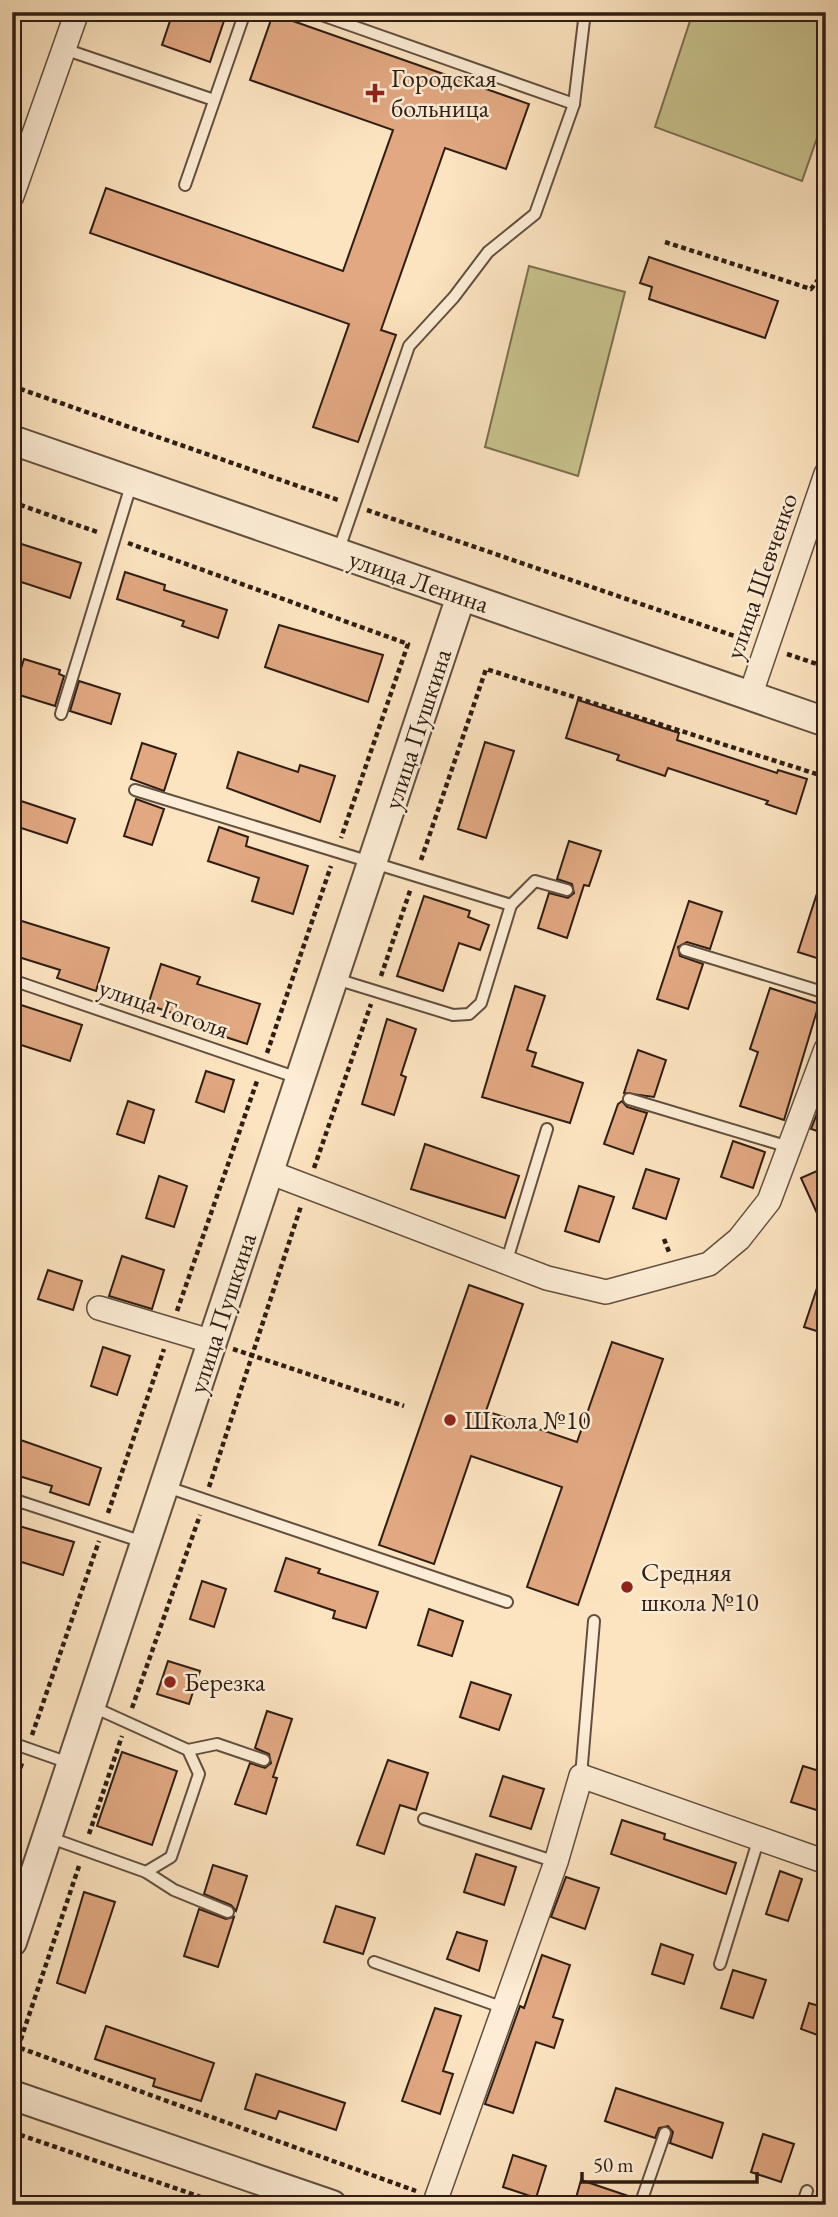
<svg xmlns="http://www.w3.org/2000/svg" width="838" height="2217" font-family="'EB Garamond',serif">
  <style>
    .green { fill: #c7c28d; stroke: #7b7050; stroke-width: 2 }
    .building { fill: #e1a881; stroke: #2f1d14; stroke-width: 2 }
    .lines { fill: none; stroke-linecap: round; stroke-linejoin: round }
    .service-casing { stroke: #624f3f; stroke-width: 14 }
    .minor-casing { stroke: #624f3f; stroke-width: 26 }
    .tertiary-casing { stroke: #624f3f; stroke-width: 32 }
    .path { stroke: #2f1d14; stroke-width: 4.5; stroke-dasharray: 5 3.5; stroke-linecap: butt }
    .service { stroke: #fdedd6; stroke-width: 10 }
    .minor { stroke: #fdedd6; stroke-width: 23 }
    .tertiary { stroke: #fdedd6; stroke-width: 28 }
    .poi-dot { fill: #8f2418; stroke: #fdedd6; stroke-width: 2.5 }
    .labels { text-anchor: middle; stroke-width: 5; stroke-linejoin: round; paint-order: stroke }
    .poi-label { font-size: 26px; fill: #2f1d14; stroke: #fdedd6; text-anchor: start }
    .street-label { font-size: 26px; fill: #2f1d14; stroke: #fdedd6 }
  </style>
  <rect width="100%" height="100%" fill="#fce4c0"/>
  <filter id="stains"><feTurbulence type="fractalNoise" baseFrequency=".00286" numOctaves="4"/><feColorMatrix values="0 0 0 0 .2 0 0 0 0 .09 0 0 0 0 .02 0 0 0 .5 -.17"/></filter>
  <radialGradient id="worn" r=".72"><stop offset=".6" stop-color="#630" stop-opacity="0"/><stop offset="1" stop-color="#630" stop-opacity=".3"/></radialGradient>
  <g class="green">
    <path d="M693 12H826V112L802 181 655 127Z"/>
    <path d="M529 266 625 292 578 476 485 447Z"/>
  </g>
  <g class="building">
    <path d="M173 12H227L210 62 162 45Z"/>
    <path d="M273 14 529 104 506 169 445 148 381 330 396 335 358 442 313 427 349 324 90 233 106 188 343 271 393 130 250 80Z"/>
    <path d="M649 257 778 301 765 338 649 299 652 287 640 283Z"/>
    <path d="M12 541 81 563 70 598 12 579Z"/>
    <path d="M125 572 165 585 164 590 227 610 218 638 182 626 184 621 117 599Z"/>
    <path d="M279 625 383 655 368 702 265 667Z"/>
    <path d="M24 659 60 670 59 674 64 676 55 706 13 693Z"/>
    <path d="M79 681 120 694 111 724 70 711Z"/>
    <path d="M578 700 679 733 677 740 777 773 778 770 807 779 796 814 766 804 768 801 668 768 665 776 617 760 619 755 566 738Z"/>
    <path d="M485 742 514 751 486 838 458 829Z"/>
    <path d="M142 743 176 754 164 791 131 779Z"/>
    <path d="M238 752 298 772 300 765 335 776 320 822 227 788Z"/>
    <path d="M12 798 75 819 67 843 12 825Z"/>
    <path d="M136 799 164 809 152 845 124 836Z"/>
    <path d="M219 827 248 837 246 846 308 866 293 914 252 901 259 878 208 861Z"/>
    <path d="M569 841 601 851 589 886 584 885 567 938 538 928 549 893 568 898 574 893 572 884 557 879Z"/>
    <path d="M822 878 826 879V961L798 952Z"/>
    <path d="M424 896 470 911 468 917 489 925 480 950 459 943 443 991 397 976Z"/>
    <path d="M689 901 722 912 710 949 687 942 678 947 680 956 703 964 688 1009 657 999Z"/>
    <path d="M12 918 109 948 96 991 57 978 60 970 12 955Z"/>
    <path d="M161 964 200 977 197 984 260 1004 247 1044 207 1031 209 1025 148 1005Z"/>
    <path d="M515 986 545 996 527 1050 536 1053 532 1066 583 1083 570 1123 482 1097Z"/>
    <path d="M770 988 819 1004 784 1120 740 1106 758 1052 750 1049Z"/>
    <path d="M12 1002 82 1025 70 1061 12 1042Z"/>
    <path d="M387 1019 416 1029 401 1075 406 1077 394 1115 362 1104Z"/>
    <path d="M638 1050 666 1060 654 1097 624 1093Z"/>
    <path d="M206 1071 234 1080 224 1112 196 1102Z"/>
    <path d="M128 1101 154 1110 144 1143 117 1134Z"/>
    <path d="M622 1101 627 1107 647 1113 633 1154 604 1144 618 1104Z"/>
    <path d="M820 1106 826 1108V1134L811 1129Z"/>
    <path d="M733 1141 765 1152 753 1188 721 1177Z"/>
    <path d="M425 1144 519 1176 505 1218 411 1189Z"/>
    <path d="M826 1167V1233L801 1178Z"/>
    <path d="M646 1169 679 1179 666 1219 633 1208Z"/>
    <path d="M159 1176 187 1186 174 1227 146 1218Z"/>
    <path d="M579 1186 614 1197 599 1242 565 1231Z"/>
    <path d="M122 1256 164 1270 152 1309 109 1296Z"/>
    <path d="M48 1270 82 1281 73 1310 38 1299Z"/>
    <path d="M822 1273H826V1334L804 1327Z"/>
    <path d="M469 1285 523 1304 486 1411 577 1442 612 1342 663 1359 578 1605 527 1587 562 1487 471 1456 434 1564 379 1545Z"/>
    <path d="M103 1347 130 1356 117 1395 91 1386Z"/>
    <path d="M12 1437 101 1468 89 1505 50 1492 52 1486 12 1474Z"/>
    <path d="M12 1524 74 1542 63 1575 12 1559Z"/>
    <path d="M286 1558 320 1569 318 1573 378 1592 366 1628 333 1618 335 1611 275 1591Z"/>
    <path d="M202 1581 226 1589 214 1627 190 1619Z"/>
    <path d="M429 1609 463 1621 452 1656 418 1645Z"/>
    <path d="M168 1661 200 1671 189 1704 157 1694Z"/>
    <path d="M471 1682 511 1695 499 1730 460 1717Z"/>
    <path d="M267 1711 292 1719 273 1777 277 1778 266 1814 235 1804 250 1763 265 1768 271 1763 269 1754 255 1748Z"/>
    <path d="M122 1752 177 1771 152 1845 97 1826Z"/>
    <path d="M388 1760 428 1773 416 1810 400 1805 384 1854 357 1845Z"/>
    <path d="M803 1766 826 1773V1813L791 1802Z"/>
    <path d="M503 1776 544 1789 531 1829 490 1816Z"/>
    <path d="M622 1820 665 1834 664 1839 736 1863 726 1894 611 1854Z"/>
    <path d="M476 1854 516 1867 504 1905 464 1892Z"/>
    <path d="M213 1865 247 1876 236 1911 231 1905 204 1894Z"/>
    <path d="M780 1871 802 1879 788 1921 766 1914Z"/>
    <path d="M566 1877 599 1888 585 1929 551 1917Z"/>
    <path d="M84 1892 115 1902 85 1993 57 1983Z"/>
    <path d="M336 1906 375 1918 363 1954 324 1942Z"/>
    <path d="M199 1909 226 1919 234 1917 218 1967 184 1956Z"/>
    <path d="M457 1932 487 1941 479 1971 447 1959Z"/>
    <path d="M661 1944 693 1955 684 1984 652 1974Z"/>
    <path d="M542 1955 570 1965 553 2017 563 2020 554 2048 536 2042 513 2113 485 2104 520 2006 524 2008Z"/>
    <path d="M733 1970 766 1980 753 2018 721 2008Z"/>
    <path d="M809 2003 826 2008V2038L801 2029Z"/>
    <path d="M435 2008 461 2016 443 2071 453 2074 440 2114 402 2101Z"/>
    <path d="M106 2026 214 2063 201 2101 153 2086 155 2079 95 2059Z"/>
    <path d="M256 2074 345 2103 336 2130 279 2111 276 2119 245 2109Z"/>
    <path d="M616 2088 723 2123 712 2158 670 2143 673 2132 668 2126 659 2128 655 2138 605 2121Z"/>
    <path d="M763 2134 794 2144 781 2182 751 2172Z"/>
    <path d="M513 2155 546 2166 536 2198 503 2187Z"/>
    <path d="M581 2180 634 2198 632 2205H574Z"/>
  </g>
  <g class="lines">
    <g class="service-casing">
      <g id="service">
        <path d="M313 12 574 104 535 214 488 252 454 297 409 346 338 552"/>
        <path d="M64 49 214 100"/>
        <path d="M574 104 585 12"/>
        <path d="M185 185 245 12"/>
        <path d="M61 714 132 482"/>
        <path d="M135 790 511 905 481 1003 469 1014 453 1015 336 979"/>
        <path d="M511 905 535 881 567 890"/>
        <path d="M685 950 826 993"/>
        <path d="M12 980 298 1078"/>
        <path d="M629 1099 789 1147"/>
        <path d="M507 1260 547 1129"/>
        <path d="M164 1486 507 1602"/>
        <path d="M12 1499 143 1542"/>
        <path d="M12 1743 69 1763"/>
        <path d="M188 1750 217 1744 264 1760"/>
        <path d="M581 1776 594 1621"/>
        <path d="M424 1819 556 1862"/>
        <path d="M48 1837 146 1872 171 1857 199 1774 188 1750 91 1706"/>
        <path d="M146 1872 174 1890 228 1912"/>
        <path d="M374 1962 504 2008"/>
        <path d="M720 1964 759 1838"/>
        <path d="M640 2205 665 2133"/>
        <path d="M802 2205 807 2191"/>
      </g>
    </g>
    <g class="minor-casing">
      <g id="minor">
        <path d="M12 196 77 12"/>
        <path d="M750 696 826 474"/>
        <path d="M269 1172 547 1278 606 1292 709 1264 739 1239 769 1201 826 1049"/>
        <path d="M99 1308 213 1342"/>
        <path d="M434 2205 556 1862 581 1776 826 1862"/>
      </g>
    </g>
    <g class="tertiary-casing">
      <g id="tertiary">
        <path d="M12 440 826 722"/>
        <path d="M12 1942 461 596"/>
        <path d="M12 2095 332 2205"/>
      </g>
    </g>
    <g class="path">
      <path d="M665 242 811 289 826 269"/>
      <path d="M12 386 338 500"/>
      <path d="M12 502 100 533"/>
      <path d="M367 510 746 640"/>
      <path d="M128 543 408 644 341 838"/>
      <path d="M787 654 826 667"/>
      <path d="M421 860 486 669 826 777"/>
      <path d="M381 976 411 888"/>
      <path d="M267 1053 331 866"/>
      <path d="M314 1168 371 1004"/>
      <path d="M664 1239 669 1252"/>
      <path d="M177 1311 257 1081"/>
      <path d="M233 1349 404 1406"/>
      <path d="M209 1487 301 1206"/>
      <path d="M108 1513 164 1349"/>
      <path d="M132 1708 200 1515"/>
      <path d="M32 1735 99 1541"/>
      <path d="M12 1792 22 1763"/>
      <path d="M89 1834 122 1736"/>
      <path d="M12 2045 416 2191"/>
      <path d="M18 2048 80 1863"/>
      <path d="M12 2132 224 2205"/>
    </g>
    <use href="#service" class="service"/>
    <use href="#minor" class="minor"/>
    <use href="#tertiary" class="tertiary"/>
  </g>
  <g class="poi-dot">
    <path d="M371.5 82.5h7v7h7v7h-7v7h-7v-7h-7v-7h7z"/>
    <circle cx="450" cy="1420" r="7"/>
    <circle cx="627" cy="1587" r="7"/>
    <circle cx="170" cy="1682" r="7"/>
  </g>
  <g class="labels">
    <g class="poi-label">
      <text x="391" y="87">Городская<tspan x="391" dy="30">больница</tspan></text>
      <text x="464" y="1429">Школа №10</text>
      <text x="641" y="1581">Средняя<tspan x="641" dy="30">школа №10</tspan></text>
      <text x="184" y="1691">Березка</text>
    </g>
    <g class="street-label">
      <text transform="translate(761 576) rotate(-71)" y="9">улица Шевченко</text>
      <text transform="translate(419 581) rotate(19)" y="9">улица Ленина</text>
      <text transform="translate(417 729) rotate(-72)" y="9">улица Пушкина</text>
      <text transform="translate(164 1008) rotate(19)" y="9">улица Гоголя</text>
      <text transform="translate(222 1313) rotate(-72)" y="9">улица Пушкина</text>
    </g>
  </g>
  <rect width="838" height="2217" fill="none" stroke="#fce4c0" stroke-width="42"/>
  <rect x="14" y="14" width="810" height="2189" fill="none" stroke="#2f1d14" stroke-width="3.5"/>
  <rect x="21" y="21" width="796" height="2175" fill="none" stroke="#2f1d14" stroke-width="2"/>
  <path d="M582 2172v10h175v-10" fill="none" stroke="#2f1d14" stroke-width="3.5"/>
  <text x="593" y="2172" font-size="21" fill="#2f1d14" stroke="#fdedd6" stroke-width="5" paint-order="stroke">50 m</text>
  <rect width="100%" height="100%" filter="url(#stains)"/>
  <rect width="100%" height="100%" fill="url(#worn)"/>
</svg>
